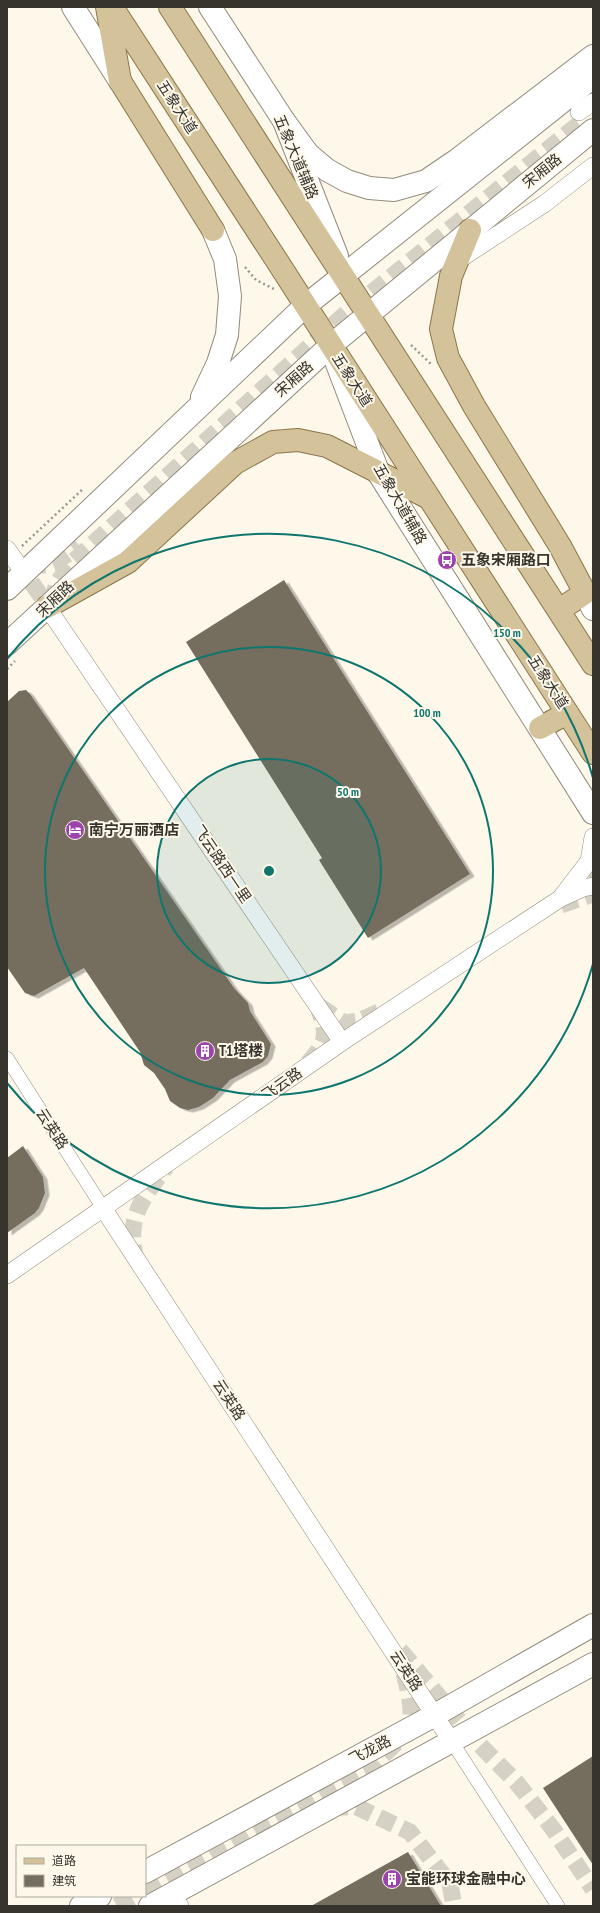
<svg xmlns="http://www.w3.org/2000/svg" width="600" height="1913" font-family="'PT Sans Narrow','Noto Sans SC',sans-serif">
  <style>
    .building { fill: #756e5f; filter: url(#shadow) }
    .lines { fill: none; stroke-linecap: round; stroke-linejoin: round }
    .minor-tunnel { stroke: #d6d1c5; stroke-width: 17; stroke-dasharray: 17 8; stroke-linecap: butt }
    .pedestrian-casing { stroke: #928b7c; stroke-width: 14 }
    .minor-casing { stroke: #928b7c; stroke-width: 18 }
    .tertiary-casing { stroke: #928b7c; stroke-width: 24 }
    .secondary-casing { stroke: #928b7c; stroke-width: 24 }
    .primary-casing { stroke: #8a7649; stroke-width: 24 }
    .path { stroke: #9a968c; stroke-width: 2.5; stroke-dasharray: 2 3; stroke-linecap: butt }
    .pedestrian { stroke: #fff; stroke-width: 13 }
    .minor { stroke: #fff; stroke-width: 17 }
    .tertiary { stroke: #fff; stroke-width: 22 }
    .secondary { stroke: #fff; stroke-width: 22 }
    .primary { stroke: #d4c29b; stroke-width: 22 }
    .ring { fill: none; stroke: #0f766e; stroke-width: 2 }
    .labels { text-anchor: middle; stroke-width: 4; stroke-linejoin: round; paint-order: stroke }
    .street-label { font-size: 15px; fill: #37342e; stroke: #fef8eb }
    .poi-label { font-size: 15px; font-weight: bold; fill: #37342e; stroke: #fef8eb; text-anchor: start }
    .centre { fill: #0f766e; stroke: #fef8eb; stroke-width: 2 }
    .ring-label { font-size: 12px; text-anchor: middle; font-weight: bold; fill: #0f766e; stroke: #fef8eb; stroke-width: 4; stroke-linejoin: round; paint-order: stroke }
  </style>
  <defs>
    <filter id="shadow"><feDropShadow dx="4.5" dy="2.5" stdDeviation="0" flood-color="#0004"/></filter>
  </defs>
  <rect width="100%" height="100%" fill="#fef8eb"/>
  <g class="building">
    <path d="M284 580 470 874 368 938 319 860 322 858 186 642Z"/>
    <path d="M26 690 30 694 234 988 248 1003 250 1011 271 1044 268 1056 263 1062 230 1080 213 1098 199 1107 188 1110 180 1108 170 1101 165 1089 154 1073 144 1065 140 1052 84 968 34 996 25 993 7 967V702L19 691Z"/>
    <path d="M23 1146 43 1177 45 1193 39 1208 35 1213 7 1233V1158Z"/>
    <path d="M593 1756V1865L543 1788Z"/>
    <path d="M408 1852 441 1906H311Z"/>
  </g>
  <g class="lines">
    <g class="minor-tunnel">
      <path d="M17 562 55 616"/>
      <path d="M28 563C46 571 65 557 79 545"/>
      <path d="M54 604C51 587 64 573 74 561L343 316 585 119"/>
      <path d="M567 889 579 881 593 876"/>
      <path d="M561 905 590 895H593"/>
      <path d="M319 1006 344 1023 359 1021 379 1012"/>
      <path d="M308 1063C327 1041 328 1037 319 1010"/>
      <path d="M137 1262C124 1221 142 1198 166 1167"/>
      <path d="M400 1650 477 1742 517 1783 553 1829 593 1889"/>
      <path d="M331 1807H357L410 1832 450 1884 454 1906"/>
      <path d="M145 1891 371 1766C383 1755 405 1737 410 1722 414 1709 406 1681 403 1669"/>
      <path d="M117 1906 135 1896"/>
    </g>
    <g class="pedestrian-casing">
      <g id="pedestrian">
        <path d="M7 1058 103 1208"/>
        <path d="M452 1742 558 1906"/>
      </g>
    </g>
    <g class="minor-casing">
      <g id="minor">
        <path d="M579 112 593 102"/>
        <path d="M454 263 544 204 593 166"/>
        <path d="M7 549 24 573"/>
        <path d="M47 607 342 1042"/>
        <path d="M563 895 589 861 593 837"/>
        <path d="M103 1208 452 1742"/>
        <path d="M7 1275 342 1042 561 898 583 888 593 886"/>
        <path d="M172 1894 180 1906"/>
      </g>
    </g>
    <g class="tertiary-casing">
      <g id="tertiary">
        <path d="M73 7 120 81"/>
        <path d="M210 7 284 121 337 256"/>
        <path d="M337 364 379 474 593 813"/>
        <path d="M585 593 593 609"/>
        <path d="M145 1872 435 1715 593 1625"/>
        <path d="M81 1906 100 1896"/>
        <path d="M150 1906 593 1664"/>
      </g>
    </g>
    <g class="secondary-casing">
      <g id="secondary">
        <path d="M284 121 308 154 327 170 347 181 369 188 394 190 426 181 457 160 593 56"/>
        <path d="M202 397 218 363 227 335 230 296 225 259 213 230"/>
        <path d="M7 589 305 306 593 77"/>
        <path d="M7 644 330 346 593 130"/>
      </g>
    </g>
    <g class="primary-casing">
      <g id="primary">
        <path d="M107 7 120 81 213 230"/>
        <path d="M112 7 279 264 593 753"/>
        <path d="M170 7 593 664"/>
        <path d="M470 230 451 276 441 329 448 358 474 406 560 546 585 593 559 610"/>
        <path d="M47 607 128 562 235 463 273 442 298 440 327 446 429 498"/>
        <path d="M540 728 567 713"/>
      </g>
    </g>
    <g class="path">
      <path d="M245 267 256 280 274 289"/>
      <path d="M411 345 431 364"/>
      <path d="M22 546 84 488"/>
      <path d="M7 669 15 661"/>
    </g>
    <use href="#pedestrian" class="pedestrian"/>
    <use href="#minor" class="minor"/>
    <use href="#tertiary" class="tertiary"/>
    <use href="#secondary" class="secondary"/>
    <use href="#primary" class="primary"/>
  </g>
  <circle cx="269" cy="871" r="112" fill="#0f766e" fill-opacity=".12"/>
  <g class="ring">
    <circle cx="269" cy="871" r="112"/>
    <circle cx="269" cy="871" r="224"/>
    <path d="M593 964A337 337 0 0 1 7 1083M7 659A337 337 0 0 1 593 778"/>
  </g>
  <defs>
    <g id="bus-disc" transform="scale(1)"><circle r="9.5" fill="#9d43ae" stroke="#fef8eb"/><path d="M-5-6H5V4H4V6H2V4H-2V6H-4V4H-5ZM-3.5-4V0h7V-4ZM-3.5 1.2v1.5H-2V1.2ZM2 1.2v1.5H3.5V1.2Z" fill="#fff"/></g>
    <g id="hotel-disc" transform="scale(1)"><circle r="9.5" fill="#9d43ae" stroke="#fef8eb"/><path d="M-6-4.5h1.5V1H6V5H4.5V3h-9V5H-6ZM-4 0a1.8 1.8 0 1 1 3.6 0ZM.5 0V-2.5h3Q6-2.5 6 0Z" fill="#fff"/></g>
    <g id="building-disc" transform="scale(1)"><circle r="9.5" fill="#9d43ae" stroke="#fef8eb"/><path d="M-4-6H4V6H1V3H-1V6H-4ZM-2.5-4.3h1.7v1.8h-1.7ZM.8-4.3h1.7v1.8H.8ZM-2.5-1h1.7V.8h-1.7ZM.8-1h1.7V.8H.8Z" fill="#fff"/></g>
  </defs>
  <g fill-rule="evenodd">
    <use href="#bus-disc" x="447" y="560"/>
    <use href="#hotel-disc" x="75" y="830"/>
    <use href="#building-disc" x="205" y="1051"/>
    <use href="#building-disc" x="392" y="1879"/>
  </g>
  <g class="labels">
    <g class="street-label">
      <text transform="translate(177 107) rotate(57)" y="5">五象大道</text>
      <text transform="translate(296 157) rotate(67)" y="5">五象大道辅路</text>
      <text transform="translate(542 171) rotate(-39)" y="5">宋厢路</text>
      <text transform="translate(294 379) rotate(-42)" y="5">宋厢路</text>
      <text transform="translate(352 380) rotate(57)" y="5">五象大道</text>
      <text transform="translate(400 504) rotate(60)" y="5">五象大道辅路</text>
      <text transform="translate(55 599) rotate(-43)" y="5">宋厢路</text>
      <text transform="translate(548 682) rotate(57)" y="5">五象大道</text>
      <text transform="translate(222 864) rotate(56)" y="5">飞云路西一里</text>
      <text transform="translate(282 1084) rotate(-35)" y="5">飞云路</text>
      <text transform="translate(52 1129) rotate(57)" y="5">云英路</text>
      <text transform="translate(229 1400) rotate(57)" y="5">云英路</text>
      <text transform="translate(406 1671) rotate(57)" y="5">云英路</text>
      <text transform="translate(370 1750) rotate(-28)" y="5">飞龙路</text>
    </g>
    <g class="poi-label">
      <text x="461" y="565">五象宋厢路口</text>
      <text x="89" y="835">南宁万丽酒店</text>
      <text x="219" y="1056">T1塔楼</text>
      <text x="406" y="1884">宝能环球金融中心</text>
    </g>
  </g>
  <circle cx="269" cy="871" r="6" class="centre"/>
  <g class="ring-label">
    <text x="507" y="637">150 m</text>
    <text x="427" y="717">100 m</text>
    <text x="348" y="796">50 m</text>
  </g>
  <rect width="600" height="1913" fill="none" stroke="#37342e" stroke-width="16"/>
  <rect x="16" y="1845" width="130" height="52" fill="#fef8eb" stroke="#aeaa9f"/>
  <rect x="24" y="1858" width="20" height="6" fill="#d4c29b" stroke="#aeaa9f"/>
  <text x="52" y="1865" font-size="12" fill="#37342e">道路</text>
  <rect x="24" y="1875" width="20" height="12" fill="#756e5f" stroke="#aeaa9f"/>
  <text x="52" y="1885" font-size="12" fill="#37342e">建筑</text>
</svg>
